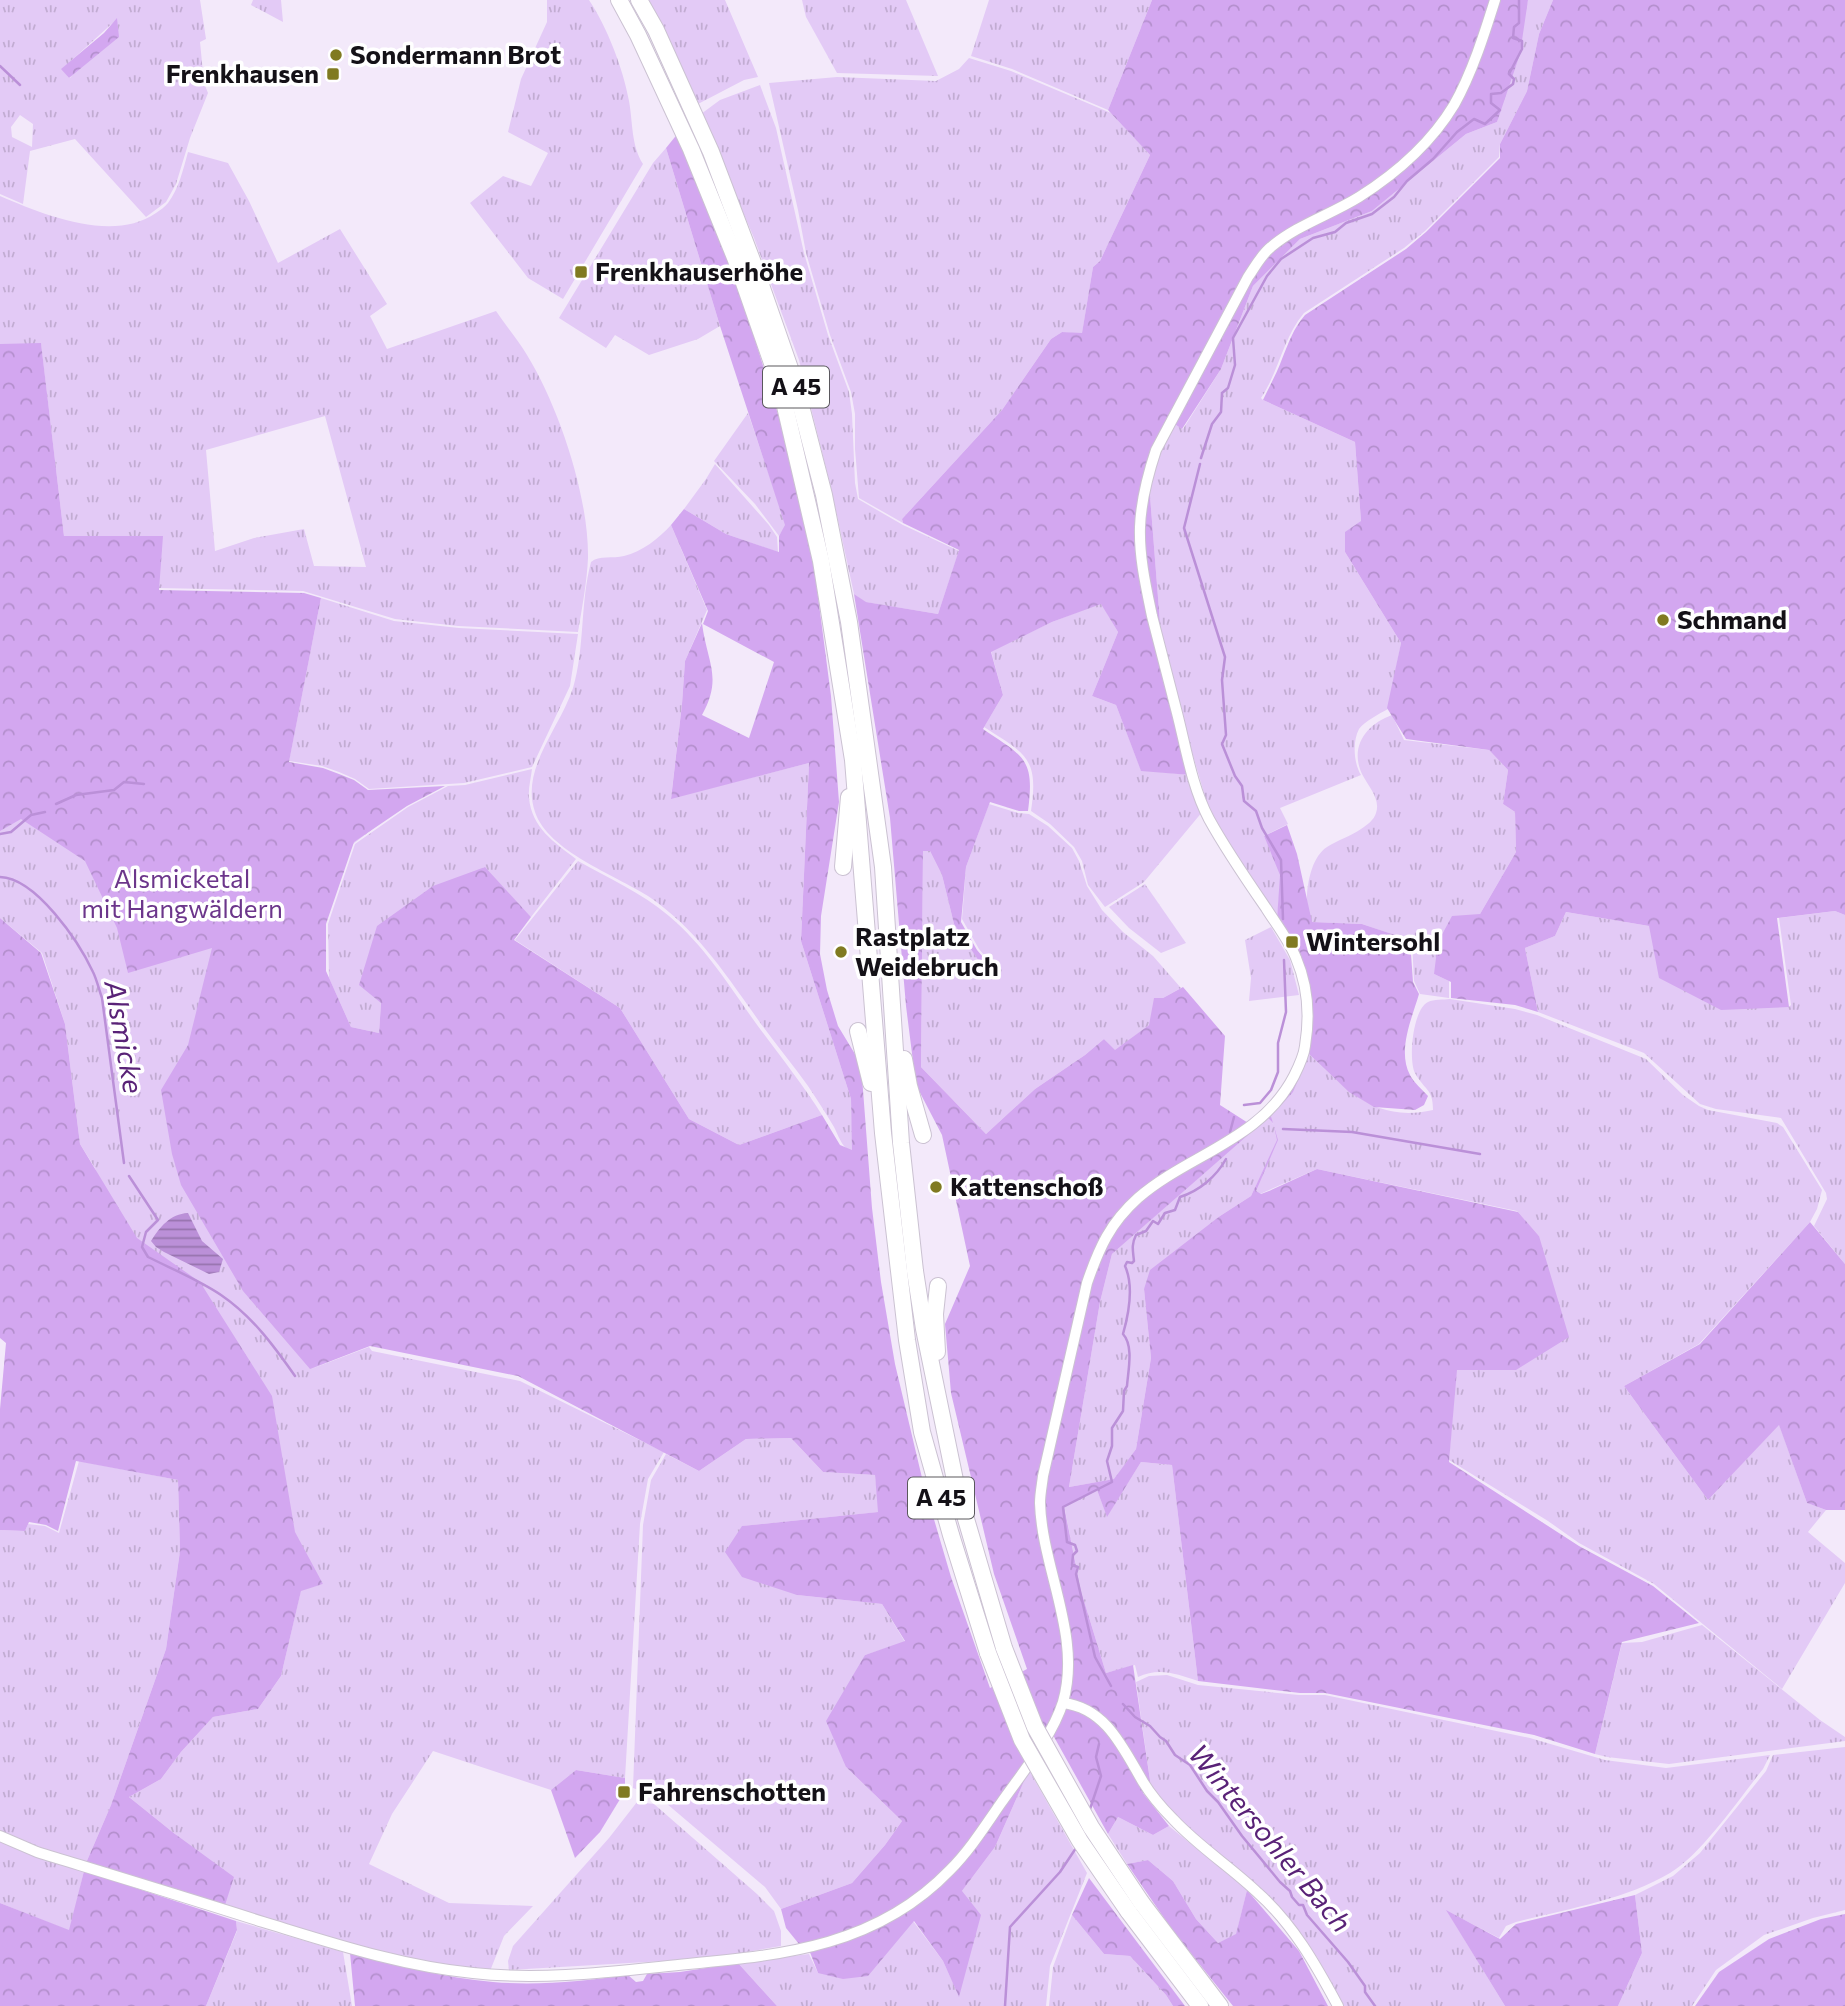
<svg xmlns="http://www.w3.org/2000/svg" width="1845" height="2006" font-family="Commissioner,sans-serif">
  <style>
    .grass { fill: url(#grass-tufts); fill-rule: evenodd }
    .forest { fill: url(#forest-crowns) }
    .water { fill: url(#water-rules) }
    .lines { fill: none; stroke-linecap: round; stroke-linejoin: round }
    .stream { stroke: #bb90d8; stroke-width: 2.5 }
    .minor-casing { stroke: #cbc2d2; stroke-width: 12 }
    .highway-casing { stroke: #cbc2d2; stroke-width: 18 }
    .minor { stroke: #fff; stroke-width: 10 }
    .highway { stroke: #fff; stroke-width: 16 }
    .highway-bridge-casing { stroke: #cbc2d2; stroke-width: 18; stroke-linecap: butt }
    .highway-bridge { stroke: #fff; stroke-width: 16 }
    .poi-dot { fill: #807a21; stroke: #fff; stroke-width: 2.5 }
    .labels { text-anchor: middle; stroke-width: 7; stroke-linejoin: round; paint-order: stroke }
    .shield { fill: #fff; stroke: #5a585d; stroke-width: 2 }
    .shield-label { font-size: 24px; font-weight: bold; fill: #141117 }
    .poi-label { font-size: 26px; font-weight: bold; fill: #141117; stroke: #fff; text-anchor: start }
    .park-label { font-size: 26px; fill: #6c368b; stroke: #fff }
    .water-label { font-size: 28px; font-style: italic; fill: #592277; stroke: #fff }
  </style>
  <defs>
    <pattern id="grass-tufts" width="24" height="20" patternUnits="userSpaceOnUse" patternTransform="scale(1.75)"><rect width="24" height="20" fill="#e3caf6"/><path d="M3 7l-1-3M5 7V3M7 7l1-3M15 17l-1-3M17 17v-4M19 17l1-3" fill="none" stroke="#c2acd2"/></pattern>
    <pattern id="forest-crowns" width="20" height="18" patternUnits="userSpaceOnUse" patternTransform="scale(1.75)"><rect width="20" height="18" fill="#d3a7f0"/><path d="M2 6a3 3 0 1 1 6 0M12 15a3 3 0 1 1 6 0" fill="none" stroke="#b48fcd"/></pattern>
    <pattern id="water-rules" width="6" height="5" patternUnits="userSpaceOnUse" patternTransform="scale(1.75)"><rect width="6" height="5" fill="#bb90d8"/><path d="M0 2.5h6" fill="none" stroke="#9774ae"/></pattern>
  </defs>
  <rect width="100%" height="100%" fill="#f3e9fa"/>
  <g class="grass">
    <path d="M0 0H200L206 39 200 42 204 83 208 93 190 138 176 184 166 202 146 217 75 139 30 151 23 204 0 194ZM117 19 70 78H69L62 69ZM20 115 33 124 32 147 12 137 11 127Z"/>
    <path d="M253 0H281L283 22 251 5Z"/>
    <path d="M547 0H589C607 27 623 68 629 101 633 123 631 145 643 164L563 299 528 278 470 203 503 176 531 186 548 153 508 132 521 79 547 22Z"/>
    <path d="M649 0H725L758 77 744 80 698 104Z"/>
    <path d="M802 0H906L938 76 837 73 806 17Z"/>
    <path d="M989 0H1152L1108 110 1012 69 971 56Z"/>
    <path d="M1528 0H1553L1539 34 1527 91 1500 144 1499 157 1425 231 1404 248 1304 313C1283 338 1279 371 1261 398L1263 400 1355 442 1361 521 1345 552 1401 643 1388 709C1379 714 1365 721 1359 729 1352 742 1354 764 1361 775L1280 808 1288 824 1264 836 1281 875 1277 919 1227 846 1208 807 1162 649 1149 483 1162 448 1174 424 1183 429 1221 369 1253 286 1300 239 1372 211 1466 134 1497 122Z"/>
    <path d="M969 58 1011 71 1111 113 1150 155 1100 261 1093 267 1082 334 1062 332 1051 339 1002 410 902 519 903 523 859 498 855 449V414L851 392 830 335 806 253 798 210 769 83 837 77 936 81 959 69Z"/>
    <path d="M760 85 776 128 804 253 828 335 849 392 852 414 855 483 858 499 903 525 959 551 938 614 865 602 854 594 831 488 799 360 754 238 701 114 720 100Z"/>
    <path d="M666 148 720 326 698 339 649 355 615 335 606 348 559 318 653 163Z"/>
    <path d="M188 152 228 163 249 201 278 263 340 229 387 304 370 316 387 349 496 311C506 326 518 340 527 355 559 407 589 497 588 558 587 582 582 608 578 632L458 626 395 619 303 591 158 588 162 536H64L41 344H0V196C44 215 113 243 156 213 160 210 165 207 168 203 179 188 183 170 188 152ZM325 416 366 567 314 566 304 529 254 538 215 551 206 450Z"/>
    <path d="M748 413 786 525 779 536 755 504 714 461Z"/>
    <path d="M715 464 769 525 777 537 778 552 726 534 684 509 706 479Z"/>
    <path d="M671 525 707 610 685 661 682 704 671 798 809 763 801 941 851 1099 853 1151C850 1150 845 1148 844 1146 840 1141 837 1133 834 1127 826 1113 817 1100 808 1086 791 1062 771 1039 754 1014 722 969 695 928 648 896 615 875 548 851 535 812 520 769 560 728 573 688 585 648 580 603 591 562 599 555 613 559 624 556 642 552 659 538 671 525Z"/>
    <path d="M321 598 394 621 459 628 578 634 570 686 532 767 464 783 369 789 355 779 339 772 322 766 289 761Z"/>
    <path d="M1101 603 1118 632 1092 696 1116 705 1141 770 1190 775 1203 811 1144 882 1105 907 1088 885 1082 861 1074 847 1050 824 1031 811C1039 758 1026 754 984 727L1003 695 991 651 1052 622Z"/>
    <path d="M1392 715 1404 740 1489 750 1508 770 1503 804 1515 812 1516 852 1480 914 1434 974 1449 981V998L1420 994 1414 981 1412 941 1362 924 1311 922C1310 914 1306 904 1307 895 1308 879 1313 856 1327 847 1338 840 1351 836 1361 829 1367 825 1374 820 1376 813 1381 799 1368 786 1362 774 1349 746 1367 724 1392 715Z"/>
    <path d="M532 769C531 778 528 789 529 798 532 828 554 842 576 859L531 917 484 867 381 1003 379 1033 351 1027 329 978 328 924 355 844 408 807 448 786 465 785Z"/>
    <path d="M55 804 379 824 353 844 329 884 319 971 535 1380 389 1337 311 1369 369 1347 372 1351 520 1381 664 1452 648 1479 640 1524 625 1778 576 1770 551 1790 433 1751 392 1814 369 1864 449 1903 533 1906 504 1936 490 1971 433 1963 356 1945 225 1905 175 1834 129 1797 161 1779 181 1752 213 1717 258 1709 281 1676 301 1590 323 1584 196 1474 95 1168 80 1144 65 1024 42 953 0 918V820Z"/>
    <path d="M989 804 1018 813 1029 814 1048 826 1072 848 1079 861 1087 886 1102 910 1123 932 1153 956 1181 988 1163 998 1149 1025 1115 1051 1104 1039 1085 1055 1035 1089 986 1134 921 1067 923 850 930 851 942 875 954 924 991 978 995 968 979 949 962 919 966 867Z"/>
    <path d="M578 861C608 878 642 893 669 916 703 945 725 979 750 1015 774 1049 800 1080 822 1115L739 1145 689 1119 620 1008 515 940Z"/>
    <path d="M1145 884 1186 943 1161 953 1129 928 1109 907Z"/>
    <path d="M1835 911 1845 915V1264L1814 1226 1827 1199 1826 1193 1781 1118 1716 1109 1700 1104 1644 1053 1538 1012 1525 948 1555 936 1566 912 1649 926 1789 1007 1791 1005 1779 918Z"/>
    <path d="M1271 927 1290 960 1299 995 1249 1001 1251 978 1245 940Z"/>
    <path d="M1450 999 1515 1009 1537 1015 1646 1059 1683 1095 1699 1106 1708 1110 1777 1123 1783 1127 1822 1190 1817 1209 1810 1222 1699 1344 1624 1386 1708 1500 1779 1424 1807 1503 1826 1510 1808 1532 1845 1563V1583L1782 1689 1654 1584 1579 1543 1548 1521 1449 1460 1456 1370H1516L1539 1236 1517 1211 1317 1169 1260 1194 1255 1191 1270 1156 1251 1196 1220 1216 1144 1289 1151 1358 1136 1449 1115 1479 1069 1487 1100 1302 1112 1254 1267 1117 1273 1123 1277 1140 1271 1116 1279 1108 1309 1054C1347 1090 1375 1123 1433 1110 1433 1088 1424 1090 1415 1073 1408 1059 1413 1009 1428 1002 1434 999 1443 1000 1450 999Z"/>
    <path d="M791 1438 823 1472 875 1475 879 1512 743 1526 797 1595 882 1604 905 1642 865 1655 846 1767 902 1821 885 1845 852 1883 781 1909 765 1887 660 1798 633 1788 643 1525 651 1480 666 1454 699 1471 746 1439Z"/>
    <path d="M79 1461 178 1480 180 1551 166 1649 111 1805 86 1863C58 1855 24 1848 0 1830V1530L25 1531 28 1524 45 1526 59 1533Z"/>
    <path d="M1141 1462 1172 1465 1198 1681C1177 1674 1159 1667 1138 1677L1135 1665 1106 1673 1081 1591 1064 1505 1097 1490 1107 1516Z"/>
    <path d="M1702 1625 1820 1720 1845 1737V1741L1669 1764 1607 1757 1595 1754 1622 1643 1642 1642Z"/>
    <path d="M1167 1675 1198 1685 1299 1695H1325L1530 1738 1605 1760 1666 1768 1770 1755 1763 1769C1739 1799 1701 1855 1670 1873 1625 1900 1566 1909 1516 1922L1506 1926 1499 1938 1447 1911 1505 2006H1342L1317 1957 1278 1906 1199 1840 1151 1787 1136 1682 1149 1676Z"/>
    <path d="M1845 1747V1910L1813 1918 1764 1935 1716 1970 1692 2006H1618L1642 1953 1635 1895 1673 1876 1700 1853 1766 1771 1773 1755Z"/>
    <path d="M1029 1770 1087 1873 1050 1966 1046 2006H777L738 1963 809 1954 818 1973 913 1921 943 1961 959 1996 962 1891 995 1847Z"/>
    <path d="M637 1802 654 1804 757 1894 774 1911 781 1931V1946L730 1955 698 1959 509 1970 508 1961 513 1946 609 1838Z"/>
    <path d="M1118 1817 1153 1835 1169 1826 1247 1890 1236 1935 1218 1943 1196 1919 1173 1881 1148 1860 1127 1864 1108 1834Z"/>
    <path d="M0 1840 84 1871 70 1931 0 1903Z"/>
    <path d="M1072 1915 1104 1954 1130 1956 1166 1995 1173 2006H1049L1053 1967Z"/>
    <path d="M236 1921 343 1952 352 2006H206L237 1931Z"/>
  </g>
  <g class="forest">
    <path d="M1152 0H1528L1520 54 1497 122 1466 134 1372 211 1300 239 1253 286 1221 369 1182 429 1167 419 1149 483 1163 661 1190 775 1141 771 1116 705 1092 696 1118 632 1101 604 1052 622 991 652 1003 695 983 729C1024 757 1035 758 1028 811H1019L990 802 966 867 961 922 977 950 994 970 991 979 954 924 942 875 930 851H923L921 1067 986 1134 1035 1089 1085 1055 1104 1039 1115 1050 1149 1025 1154 998H1163L1183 987 1225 1036 1220 1105 1256 1128 1112 1254 1100 1302 1069 1487 1114 1479 1136 1449 1151 1358 1144 1289 1150 1270 1220 1216 1251 1196 1277 1140 1273 1123 1267 1117 1308 1051 1312 999 1299 957 1277 919 1280 875 1264 836 1287 825 1297 854 1312 922 1362 924 1410 940 1413 982 1419 994C1412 1018 1397 1051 1410 1075 1414 1083 1422 1089 1428 1096L1424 1105 1415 1110 1374 1107 1349 1092 1309 1054 1293 1092 1271 1116 1278 1140 1256 1191 1261 1194 1269 1191 1317 1169 1518 1212 1539 1236 1569 1337 1516 1370H1457L1449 1462 1579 1546 1653 1586 1699 1623 1622 1642 1595 1754 1534 1735 1325 1693H1300L1198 1681 1172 1465 1141 1462 1107 1517 1097 1490 1064 1506 1081 1591 1106 1673 1133 1665 1151 1787 1143 1793 1169 1826 1153 1835 1118 1817 1108 1834 1053 1735 1029 1770 995 1847 962 1891 981 1915 959 1997 943 1961 914 1921 868 1976 843 1979 818 1973 806 1942 799 1944 786 1928 781 1909 852 1883 885 1845 902 1821 846 1767 826 1721 865 1655 905 1641 882 1604 797 1595 742 1577 725 1552 742 1526 878 1512 875 1475 823 1472 791 1438 746 1439 699 1471 518 1376 370 1346 310 1369 243 1291 181 1185 172 1154 161 1090 188 1045 212 948 128 973 117 928 85 861 21 819 0 831V344L41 343 64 536H163L159 590 304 593 321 598 289 762 323 768 339 774 354 780 368 790 445 786 407 806 354 842 326 924V971L351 1027 379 1033 381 1003 359 985 377 926 433 886 485 867 531 917 514 940 620 1008 689 1119 739 1145 822 1115 840 1145 852 1150 851 1099 801 941 809 763 671 799 682 704 685 661 702 623C707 663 723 677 702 715L749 738 774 662 703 624 708 611 671 525 684 509 726 534 779 552V536L785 525 720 326 666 148 679 132 731 262 786 440 814 566 831 696 839 802 821 916 820 954 827 990 838 1026 861 1064 872 1208 881 1282 895 1364 923 1482 951 1577 990 1688 1027 1669 994 1574 951 1393 945 1324 970 1266 942 1135 916 1085 906 1006 890 818 854 594 866 602 938 614 959 550 903 523 902 519 1002 410 1051 339 1062 332 1082 333 1093 267 1100 261 1150 155 1108 110Z"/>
    <path d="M1553 0H1845V915L1835 911 1777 918 1789 1007 1721 1010 1659 978 1649 926 1566 912 1555 936 1525 948 1538 1012 1515 1005 1451 998V982L1434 974 1438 942 1452 916 1480 914 1516 852 1515 812 1503 804 1508 770 1489 750 1406 739 1387 708 1401 643 1345 552V532L1361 521 1355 442 1263 400C1269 387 1277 373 1282 359 1289 342 1293 329 1305 315L1406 249 1426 232 1500 158V144L1527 91 1539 34Z"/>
    <path d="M117 18 119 37 69 78 61 69 104 33Z"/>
    <path d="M0 918 41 953 65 1024 80 1144 137 1238 200 1282 272 1396 295 1532 323 1584 301 1591 281 1676 258 1709 213 1717 181 1752 161 1779 129 1797 175 1834 234 1877 225 1905 86 1863 111 1805 166 1649 180 1551 178 1480 76 1461 58 1531 46 1525 29 1522 25 1531 0 1530V1409L6 1343 0 1338Z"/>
    <path d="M1810 1222 1845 1264V1510H1826L1807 1503 1779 1425 1708 1500 1624 1386 1700 1344Z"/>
    <path d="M576 1770 625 1778V1791L600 1832 575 1858 551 1790Z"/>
    <path d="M1148 1860 1173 1881 1196 1919 1218 1943 1236 1934 1247 1890 1299 1951 1328 2006H1233L1173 1931 1127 1864Z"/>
    <path d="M84 1871 236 1921 237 1930 206 2006H0V1903L69 1930Z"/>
    <path d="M1089 1878 1185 2006H1173L1166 1995 1130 1956 1104 1954 1072 1915Z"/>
    <path d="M1635 1895 1642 1953 1618 2006H1505L1446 1910 1500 1939 1516 1924Z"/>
    <path d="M1845 1914V2006H1695L1719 1972 1769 1939 1821 1919Z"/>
    <path d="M350 1953C397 1965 445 1978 493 1982 538 1986 583 1981 628 1975L636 1982 643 1981 647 1974 680 1972 738 1963 777 2006H355Z"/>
  </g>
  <path class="water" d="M188 1213 202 1241 223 1259 219 1272 209 1274 164 1252 156 1247 151 1241C160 1227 170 1214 188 1213Z"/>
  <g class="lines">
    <g class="stream">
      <path d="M0 66 20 85"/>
      <path d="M1201 458 1212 424 1221 412 1222 393 1228 388 1235 365 1233 338 1267 276 1281 259 1313 238 1335 232 1346 223 1372 214 1394 197 1407 181 1433 159 1457 132 1474 119 1485 124 1500 110 1491 103V94L1501 93 1513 84 1514 79 1509 74 1522 49V41L1513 38 1514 27 1519 23V0"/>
      <path d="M1200 464 1184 528 1225 657 1222 680 1226 735 1222 744 1235 776 1242 786 1244 801 1256 811 1262 828 1281 860 1283 919"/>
      <path d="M56 804 76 795 114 790 124 782 144 784"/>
      <path d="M0 834 11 832 31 815 45 812"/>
      <path d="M0 877C36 878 79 942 93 972 97 980 99 990 102 998L124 1163"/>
      <path d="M1244 1105 1260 1103 1271 1090 1278 1072V1043L1286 1012 1284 960"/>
      <path d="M1283 1129 1352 1132 1480 1154"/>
      <path d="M1230 1132 1234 1117"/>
      <path d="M129 1176 158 1220 146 1232 142 1247 148 1257C172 1269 199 1280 221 1295 252 1316 274 1346 295 1376"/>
      <path d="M1111 1686 1095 1657 1076 1574 1078 1567 1072 1565 1073 1555 1077 1551 1075 1545 1067 1542 1063 1507 1112 1482 1107 1461 1112 1446V1428L1123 1411 1124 1391 1127 1386C1128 1371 1134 1346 1123 1334 1129 1313 1134 1286 1125 1266L1127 1262 1132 1263 1134 1261C1133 1251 1131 1245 1136 1235L1146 1231 1153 1221 1158 1224 1165 1213 1175 1210 1180 1197C1199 1191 1216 1177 1226 1159"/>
      <path d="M1123 1704 1135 1717 1150 1726 1160 1737 1166 1741 1175 1755 1190 1765 1207 1791 1218 1802 1242 1836 1280 1882 1290 1891 1292 1897 1299 1905H1303L1307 1915 1348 1962 1365 1986V1992L1375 2006"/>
      <path d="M1089 1812 1101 1776 1096 1757 1099 1744"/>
      <path d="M1005 2006 1010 1927 1060 1872 1076 1848"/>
    </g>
    <g class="minor-casing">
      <g id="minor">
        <path d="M1063 1703C1106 1708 1123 1748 1143 1782 1151 1795 1162 1808 1173 1819 1199 1847 1231 1867 1258 1893 1293 1924 1316 1965 1338 2006"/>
        <path d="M0 1836 37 1852C112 1875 188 1898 263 1922 332 1943 401 1966 473 1973 544 1981 617 1971 688 1964 786 1955 878 1945 950 1870 970 1850 985 1826 1001 1803 1022 1773 1052 1737 1063 1702 1082 1636 1042 1569 1040 1503 1040 1494 1042 1485 1043 1476L1087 1283C1099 1248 1110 1223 1138 1198 1189 1154 1261 1140 1294 1076 1299 1066 1304 1056 1305 1046 1310 1016 1308 986 1296 958 1289 940 1276 924 1266 908 1246 879 1226 850 1209 819 1192 787 1186 748 1177 713 1169 681 1160 648 1152 616 1146 587 1139 557 1140 527 1141 501 1148 474 1156 450L1248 277C1255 267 1261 255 1271 247 1297 225 1330 215 1359 197 1397 173 1431 143 1454 105 1472 73 1484 35 1495 0"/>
      </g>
    </g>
    <g class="highway-casing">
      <g id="highway">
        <path d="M619 0 638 35 691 149 736 260 781 389 821 561 853 760 883 1133 907 1340 922 1432 951 1535 988 1653"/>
        <path d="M639 0 656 30 711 152 755 268 795 383 824 495 849 622 883 867 901 1143 915 1271 924 1329 956 1485 1004 1648"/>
        <path d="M843 867 849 797"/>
        <path d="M858 1031 871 1083"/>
        <path d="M904 1059 909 1086 923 1135"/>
        <path d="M937 1352 935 1314 938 1286"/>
        <path d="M1141 1902 1220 2006"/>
        <path d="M1128 1911 1200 2006"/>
      </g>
    </g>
    <use href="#minor" class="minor"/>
    <use href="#highway" class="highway"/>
    <g class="highway-bridge-casing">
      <g id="highway-bridge">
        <path d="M1004 1648 1035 1727 1091 1827 1141 1902"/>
        <path d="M988 1653 1022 1740 1080 1841 1128 1911"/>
      </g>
    </g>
    <use href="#highway-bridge" class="highway-bridge"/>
  </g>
  <g class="poi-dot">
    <circle cx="336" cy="55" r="7"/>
    <rect x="326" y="67" width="14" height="14" rx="3.5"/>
    <rect x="574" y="265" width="14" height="14" rx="3.5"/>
    <circle cx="1663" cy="620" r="7"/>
    <rect x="1285" y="935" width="14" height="14" rx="3.5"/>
    <circle cx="841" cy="952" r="7"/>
    <circle cx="936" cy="1187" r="7"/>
    <rect x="617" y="1785" width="14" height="14" rx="3.5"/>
  </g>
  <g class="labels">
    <g class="shield">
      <rect x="763" y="366.5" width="66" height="41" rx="5"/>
      <rect x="908" y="1477.5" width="66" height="41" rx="5"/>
    </g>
    <g class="shield-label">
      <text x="796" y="395">A 45</text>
      <text x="941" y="1506">A 45</text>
    </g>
    <g class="poi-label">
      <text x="350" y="64">Sondermann Brot</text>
      <text x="319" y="83" text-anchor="end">Frenkhausen</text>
      <text x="595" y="281">Frenkhauserhöhe</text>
      <text x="1677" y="629">Schmand</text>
      <text x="855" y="946">Rastplatz<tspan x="855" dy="30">Weidebruch</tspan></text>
      <text x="1306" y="951">Wintersohl</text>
      <text x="950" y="1196">Kattenschoß</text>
      <text x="638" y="1801">Fahrenschotten</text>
    </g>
    <g class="park-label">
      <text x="182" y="888">Alsmicketal<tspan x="182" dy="30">mit Hangwäldern</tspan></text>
    </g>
    <g class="water-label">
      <text transform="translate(124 1037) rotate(80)" y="10">Alsmicke</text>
      <text transform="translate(1270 1838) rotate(50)" y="10">Wintersohler Bach</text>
    </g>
  </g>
</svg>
